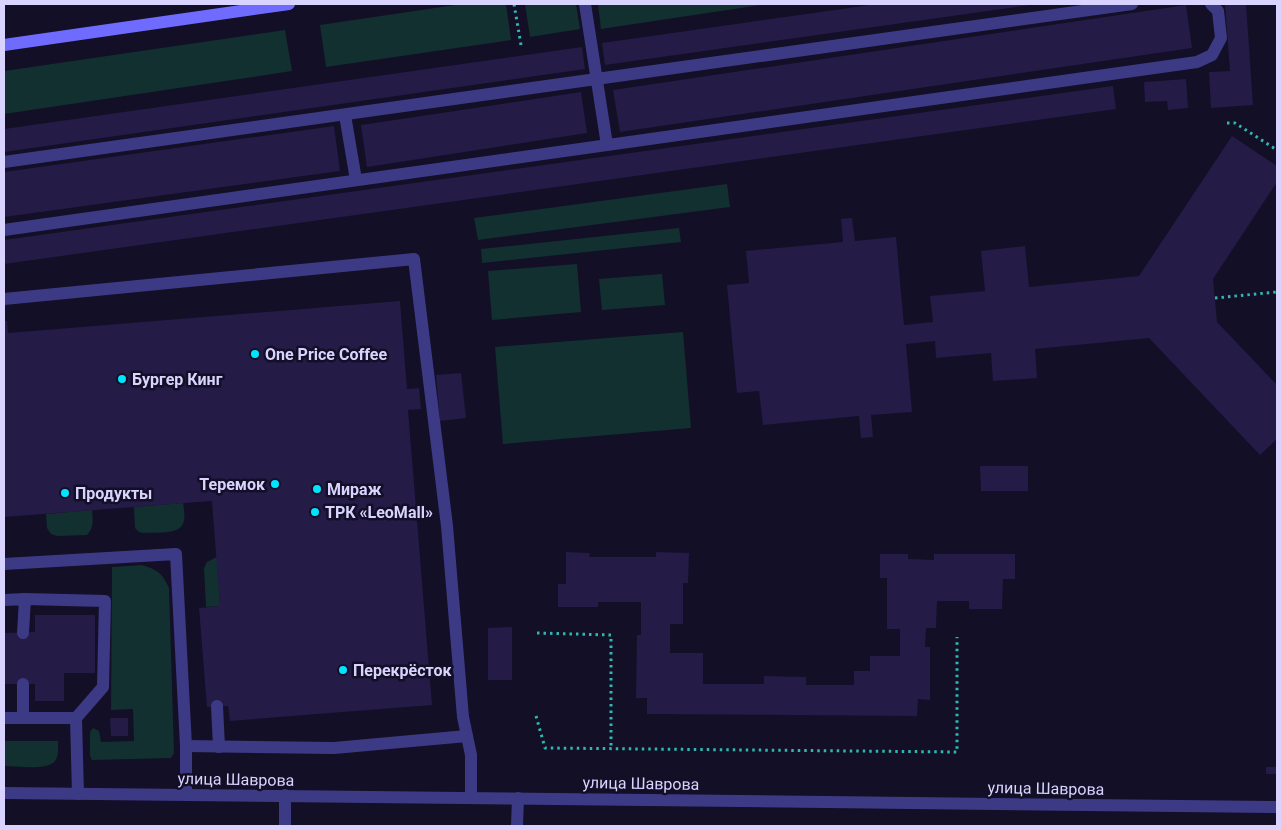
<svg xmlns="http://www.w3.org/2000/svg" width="1281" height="830" font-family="Roboto,sans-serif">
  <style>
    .green { fill: #12302f }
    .building { fill: #241b47 }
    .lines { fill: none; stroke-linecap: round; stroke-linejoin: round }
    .path { stroke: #2fb8b0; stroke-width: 3; stroke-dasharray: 2.5 4; stroke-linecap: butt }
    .lane { stroke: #3d3a85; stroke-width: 12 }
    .street { stroke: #3d3a85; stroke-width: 12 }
    .secondary { stroke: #6f6bff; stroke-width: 12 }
    .poi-dot { fill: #00e5ff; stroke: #130f26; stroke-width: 2 }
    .labels { text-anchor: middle; stroke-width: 5; stroke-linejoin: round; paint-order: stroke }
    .poi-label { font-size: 16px; font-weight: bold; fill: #d9d4ff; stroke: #130f26; text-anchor: start }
    .street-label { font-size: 16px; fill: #d9d4ff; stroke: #130f26 }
  </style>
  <rect width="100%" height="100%" fill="#130f26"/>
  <g class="green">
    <path d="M462 4H506L511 40 326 67 320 25Z"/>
    <path d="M525 4H576L580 29 530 37Z"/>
    <path d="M598 4H768L601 29Z"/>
    <path d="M285 30 292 71 4 114V71Z"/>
    <path d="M727 184 730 207 478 240 474 218Z"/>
    <path d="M679 228 681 242 482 263 481 249Z"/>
    <path d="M577 264 581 312 492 320 488 271Z"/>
    <path d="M662 274 665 305 602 310 599 279Z"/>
    <path d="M683 332 691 428 503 444 495 347Z"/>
    <path d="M183 503C184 508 185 515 184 520 182 536 156 532 144 533L139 532 135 528 134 507Z"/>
    <path d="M92 510C93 521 94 527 87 535L57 536 51 534 47 528 46 514Z"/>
    <path d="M217 557 220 606 206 607 204 568 207 562Z"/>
    <path d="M142 565C158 570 162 573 169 588L174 753 171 758 92 760 90 756V732L93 728 99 731 101 742 134 741 133 709 111 710 112 567Z"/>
    <path d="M4 741H58C58 748 59 756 55 761 47 771 16 766 4 766Z"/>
  </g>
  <g class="building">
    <path d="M877 4 1030 5 605 65 602 43Z"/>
    <path d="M1225 4H1246L1253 105 1211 108 1209 72 1230 71Z"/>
    <path d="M1186 5 1192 48 620 132 613 90Z"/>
    <path d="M582 47 585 69 4 152V129Z"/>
    <path d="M1186 79 1188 108 1168 110 1167 101 1145 102 1144 82Z"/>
    <path d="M1113 86 1116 109 4 264V240Z"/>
    <path d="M581 92 587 133 367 167 361 125Z"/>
    <path d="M334 126 340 171 4 217V172Z"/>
    <path d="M1232 136 1277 166V182L1213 279 1217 322 1277 385V439L1260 455 1149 338 1035 349 1037 378 993 381 991 353 936 358 935 341 906 344 912 412 871 415 873 437 861 438 859 416 763 425 759 391 737 393 727 285 749 283 746 251 843 242 841 219 852 218 855 241 896 237 904 325 933 322 930 296 985 291 981 251 1025 246 1029 287 1139 276Z"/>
    <path d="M400 301 407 389 419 388 421 409 408 410 432 705 230 721 228 706 207 707 199 608 220 606 212 501 4 517V321H7L8 333Z"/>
    <path d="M461 373 466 418 440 421 436 375Z"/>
    <path d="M980 466H1028V491H981Z"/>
    <path d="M566 552 590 553 589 557H656V552L689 553 688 583H683V624H670V653H703V684H764V676L806 677V685H854V671H870V656H900V629H887V578H880V554H908V559L934 560V554H1015V579H1003L1002 609H969V601H937L936 628H926L925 647H930V700L918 699 917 716 647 714V698H636L637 635H641V602H598V607H558V584H566Z"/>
    <path d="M35 615H95V673H64V701H35V684H4V633L35 632Z"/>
    <path d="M512 627V680H488V628Z"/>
    <path d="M110 718H128V736H111Z"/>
    <rect x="1266" y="767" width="11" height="7"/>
  </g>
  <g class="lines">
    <g class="path">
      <path d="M514 4 521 45"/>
      <path d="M1227 123H1235L1277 150"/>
      <path d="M1215 298 1277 292"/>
      <path d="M537 633 611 635V748"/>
      <path d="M536 716 545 748 957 752V637"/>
    </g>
    <g class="lane">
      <path d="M585 4 607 145"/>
      <path d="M345 115 356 180"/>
      <path d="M4 162 1132 4"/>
      <path d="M4 230 1197 62 1212 55 1221 38 1218 11 1211 4"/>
      <path d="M4 299 414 259 447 526 463 717 471 755V797"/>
      <path d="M4 564 176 554 186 746V795"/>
      <path d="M25 599 105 601 103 687 76 718"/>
      <path d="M4 600 25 599 23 633"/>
      <path d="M217 706 219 747"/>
      <path d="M4 718H76L78 794"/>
      <path d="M23 718V684"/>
      <path d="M186 746 334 748 467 736"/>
      <path d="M285 826V795"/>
      <path d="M517 826 518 798"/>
    </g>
    <path class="street" d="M4 793 1277 807"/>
    <path class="secondary" d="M4 45 289 4"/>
  </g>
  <g class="poi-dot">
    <circle cx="255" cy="354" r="5"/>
    <circle cx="122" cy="379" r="5"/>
    <circle cx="275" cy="484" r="5"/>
    <circle cx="317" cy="489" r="5"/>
    <circle cx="65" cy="493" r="5"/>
    <circle cx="315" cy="512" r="5"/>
    <circle cx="343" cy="670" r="5"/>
  </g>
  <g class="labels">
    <g class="poi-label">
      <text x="265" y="360">One Price Coffee</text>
      <text x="132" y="385">Бургер Кинг</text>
      <text x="265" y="490" text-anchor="end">Теремок</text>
      <text x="327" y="495">Мираж</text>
      <text x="75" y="499">Продукты</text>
      <text x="325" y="518">ТРК «LeoMall»</text>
      <text x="353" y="676">Перекрёсток</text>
    </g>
    <g class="street-label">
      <text transform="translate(236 779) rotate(1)" y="6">улица Шаврова</text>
      <text transform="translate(641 783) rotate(1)" y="6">улица Шаврова</text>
      <text transform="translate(1046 788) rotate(1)" y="6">улица Шаврова</text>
    </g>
  </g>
  <rect width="1281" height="830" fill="none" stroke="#d9d4ff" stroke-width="10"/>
</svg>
